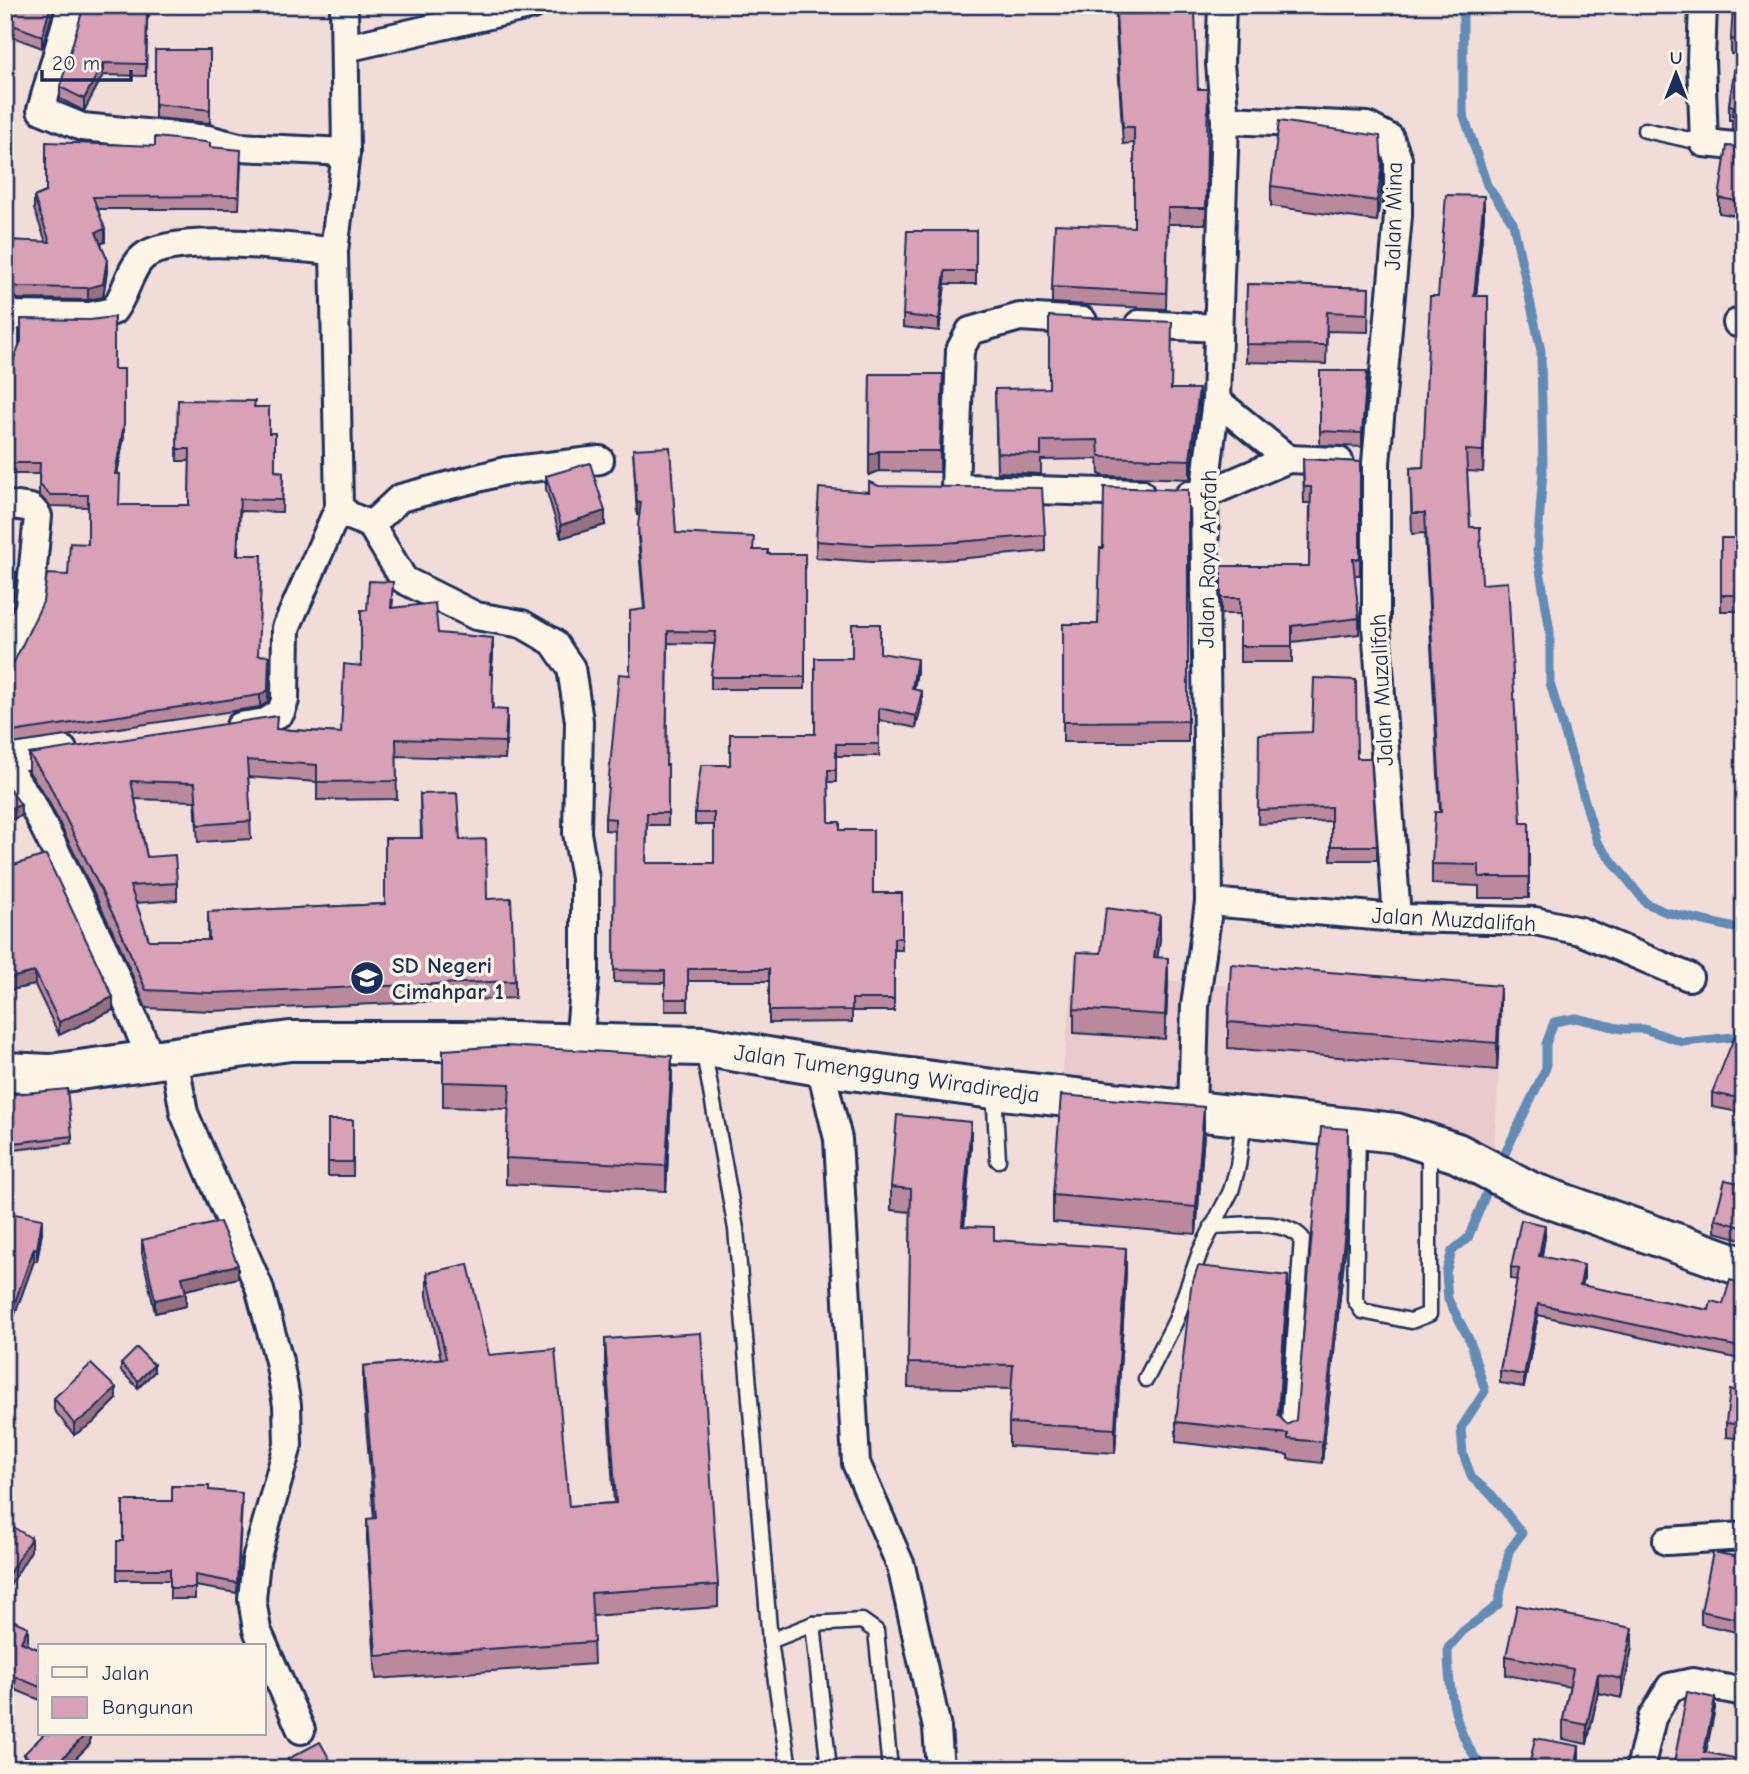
<svg xmlns="http://www.w3.org/2000/svg" width="1749" height="1774" font-family="'Comic Neue',sans-serif">
  <style>
    .built { fill: #eacacd }
    .lines { fill: none; stroke-linecap: round; stroke-linejoin: round }
    .stream { stroke: #628bb6; stroke-width: 9 }
    .lane-casing { stroke: #1b2f5e; stroke-width: 19 }
    .street-casing { stroke: #1b2f5e; stroke-width: 32 }
    .secondary-casing { stroke: #1b2f5e; stroke-width: 44 }
    .lane { stroke: #fcf5e5; stroke-width: 14 }
    .street { stroke: #fcf5e5; stroke-width: 26 }
    .secondary { stroke: #fcf5e5; stroke-width: 38 }
    .wall { fill: #ba8a9c; stroke: #1b2f5e; stroke-width: 2 }
    .shaded-wall { fill: #97717f; stroke: #1b2f5e; stroke-width: 2 }
    .building { fill: #d8a1b5; stroke: #1b2f5e; stroke-width: 2 }
    .labels { text-anchor: middle; stroke-width: 7; stroke-linejoin: round; paint-order: stroke }
    .street-label { font-size: 23px; fill: #1b2f5e; stroke: #fcf5e5 }
    .poi-label { font-size: 23px; font-weight: bold; fill: #1b2f5e; stroke: #fcf5e5; text-anchor: start }
  </style>
  <rect width="100%" height="100%" fill="#f1dcd7"/>
  <filter id="ink" filterUnits="userSpaceOnUse"><feTurbulence type="fractalNoise" baseFrequency=".0143" numOctaves="2"/><feDisplacementMap in="SourceGraphic" scale="14" xChannelSelector="R" yChannelSelector="G"/><feConvolveMatrix kernelMatrix="1 2 1 2 8 2 1 2 1" color-interpolation-filters="sRGB"/></filter>
  <g filter="url(#ink)">
    <path class="built" d="M1074 972 1503 1010 1492 1180 1358 1129 1061 1085Z"/>
    <g class="lines">
      <g class="stream">
        <path d="M1463 5V113L1487 185 1513 223 1541 351 1543 472 1537 551 1550 632V683L1597 842 1646 903 1665 912 1744 930"/>
        <path d="M1499 1166 1546 1068V1044L1554 1022 1576 1018 1622 1029H1644L1683 1042 1744 1036"/>
        <path d="M1485 1769C1455 1739 1448 1688 1448 1648L1463 1631 1498 1605 1509 1551 1522 1533 1492 1495 1472 1478 1463 1454 1461 1428 1485 1391 1470 1341 1448 1299 1446 1273 1452 1251 1468 1238 1491 1182"/>
      </g>
      <g class="lane-casing">
        <g id="lane">
          <path d="M1645 130 1704 143"/>
          <path d="M703 1048 736 1229 770 1641"/>
          <path d="M994 1091 998 1160"/>
          <path d="M1358 1131 1355 1300 1362 1311 1411 1321 1429 1314V1145"/>
          <path d="M1212 1226C1238 1226 1282 1217 1302 1238L1288 1436"/>
          <path d="M1146 1379 1176 1320 1200 1252 1231 1191 1238 1166 1244 1119"/>
          <path d="M813 1624 829 1769"/>
          <path d="M789 1769 770 1641 813 1624 862 1621 876 1631 890 1769"/>
        </g>
      </g>
      <g class="street-casing">
        <g id="street">
          <path d="M71 5 41 110 82 127 208 139 239 147 346 152"/>
          <path d="M344 5 346 152 334 251 339 507 350 516 371 525 404 580 476 616 522 624 553 642 571 668 579 721 577 833 585 878V978L579 1043"/>
          <path d="M1703 5 1701 60 1704 143 1744 147"/>
          <path d="M346 48 533 5"/>
          <path d="M1225 120 1367 126 1390 138 1398 159V216L1376 463V626L1397 918"/>
          <path d="M5 308V352"/>
          <path d="M6 315 90 316 113 311C127 293 129 269 143 257 172 232 294 248 334 251"/>
          <path d="M1737 323 1744 324"/>
          <path d="M1139 324 1218 328"/>
          <path d="M1216 400 1288 459"/>
          <path d="M955 488 960 350 970 331 1020 317 1083 321"/>
          <path d="M965 488 1140 493"/>
          <path d="M1189 495H1204L1288 459 1339 461"/>
          <path d="M5 504 31 508 38 516 29 607 5 660"/>
          <path d="M371 525 400 498 505 471 600 460"/>
          <path d="M240 726 266 722 281 712 285 700 286 628 339 507"/>
          <path d="M5 759 63 750"/>
          <path d="M5 765 34 807 105 951 151 1059"/>
          <path d="M1209 902 1397 918 1535 921 1580 931 1689 977"/>
          <path d="M174 1057 184 1113 259 1287 279 1361 287 1405 288 1445 256 1560 252 1599 257 1630 301 1730"/>
          <path d="M820 1066 838 1139 856 1463 901 1566 937 1728 940 1769"/>
          <path d="M1192 1112 1195 1006 1209 902 1204 495 1216 400 1225 120 1220 64 1222 5"/>
          <path d="M1667 1541 1744 1536"/>
          <path d="M1640 1769 1652 1718 1670 1687 1693 1682 1744 1692"/>
        </g>
      </g>
      <g class="secondary-casing">
        <path id="secondary" d="M5 1072 50 1074 290 1041H462L702 1046 820 1066 993 1089 1396 1133 1457 1153 1531 1192 1744 1267"/>
      </g>
      <use href="#lane" class="lane"/>
      <use href="#street" class="street"/>
      <use href="#secondary" class="secondary"/>
    </g>
    <g class="wall">
      <path d="M5 5H55L42 48 5 34Z"/>
      <path d="M1343 5H1407V9L1343 8Z"/>
      <path d="M1744 5V133L1732 130V120H1729V105L1737 55 1731 54V39Z"/>
      <path d="M1116 14 1198 89H1208L1206 224H1168L1166 309 1052 303V287L1134 227V143L1123 144 1116 31Z"/>
      <path d="M147 21 146 76 103 75 84 111 60 99V87Z"/>
      <path d="M155 50H210V123L155 118Z"/>
      <path d="M155 146 210 147 241 163 239 209H98L105 242 101 243 107 271 103 297 88 300 18 299 5 292V240L46 242 34 209V197Z"/>
      <path d="M1744 147V217L1719 213V198Z"/>
      <path d="M1382 185 1377 221 1271 206V186Z"/>
      <path d="M1484 216 1476 296 1488 341 1483 472 1467 471 1470 527 1482 584 1521 823H1529V898H1479V886L1432 884V864L1440 812 1425 533 1412 534 1410 468 1423 467Z"/>
      <path d="M976 231V284H945L939 331 903 327V315Z"/>
      <path d="M1247 284 1369 288 1368 332 1327 331 1326 364 1246 362Z"/>
      <path d="M114 369 124 436 117 474 119 505H189L190 461H177L178 400 255 407 269 433 275 471 283 472 282 512 240 511 238 555 268 702 260 707 5 745V662H14L88 544V507L50 506 39 495V474H5V410H10Z"/>
      <path d="M1320 371 1367 385 1362 447 1320 445Z"/>
      <path d="M870 374 943 395 940 472 879 471 869 475Z"/>
      <path d="M995 389H1171L1199 408 1190 479 1104 476 1099 474 1098 459 1041 460V474L997 472Z"/>
      <path d="M633 449 676 533 768 554H805V689H711V677L715 644 668 643 666 765H668V825H647L646 863H714V825H695V813L730 765 815 734 852 658 880 653 917 671 914 689 922 703 916 728 879 720V756H836V782H828L829 822 840 830 873 893H902V950H894V1011H852V1022L769 1023V981H688V1011H665V983L614 982 615 831 605 830V818L630 675 644 609 638 538 640 514 637 515Z"/>
      <path d="M1303 459 1360 462V575H1354L1359 618V634L1292 642V662H1240V614H1221V566H1309L1310 503H1304Z"/>
      <path d="M546 476 605 525 561 538 546 489Z"/>
      <path d="M1188 490V742H1063V624H1098L1103 548Z"/>
      <path d="M869 492 1045 535V551L945 560 871 562 816 558V541Z"/>
      <rect x="1721" y="538" width="23" height="73"/>
      <path d="M393 600 392 608 438 633 493 655 491 674 493 709 507 728 505 759 396 756 397 799 317 800V782L248 777 251 839 198 842 195 801 135 799 147 857 177 883V900L136 903 149 940H208V912L385 904 421 838 420 794 460 840 487 899 515 981V998L211 1011 146 1008 119 944 48 800 29 772V754L277 729 341 733 361 666 367 610Z"/>
      <path d="M1357 758 1377 846V860H1331V821L1258 824V810Z"/>
      <path d="M5 864 7 867 113 1010 59 1035 35 985 5 991Z"/>
      <path d="M1160 939 1157 958 1168 982 1165 1039 1074 1033V1009L1101 953Z"/>
      <path d="M1500 1013 1497 1070 1228 1048V1022Z"/>
      <path d="M1744 1039V1113L1712 1107V1093Z"/>
      <path d="M443 1050 672 1081 666 1191 506 1184V1158L509 1109 443 1107Z"/>
      <path d="M5 1095 72 1136V1143L5 1151Z"/>
      <rect x="328" y="1120" width="25" height="56"/>
      <path d="M1204 1134 1196 1234 1053 1222V1195Z"/>
      <path d="M971 1145 964 1227 994 1240 1126 1272 1115 1453 1009 1446V1423L1012 1389 908 1387 911 1212 891 1210V1187Z"/>
      <path d="M1744 1184V1240L1715 1232V1219Z"/>
      <path d="M42 1232 37 1261H34L11 1325 5 1323V1235Z"/>
      <path d="M1347 1232 1322 1463 1288 1459V1455L1176 1442V1422L1288 1296 1280 1417 1287 1425 1296 1420Z"/>
      <path d="M1545 1237 1542 1256 1584 1277 1582 1286 1709 1310 1723 1304 1744 1284V1360L1538 1315 1524 1387 1500 1383V1371L1517 1280 1511 1279V1267Z"/>
      <path d="M142 1240 238 1278 185 1290 186 1306 155 1313 142 1253Z"/>
      <path d="M427 1273 489 1355 569 1506 614 1503 605 1362V1339L718 1585V1607L592 1616 594 1664 376 1679 367 1541V1519H374L363 1388V1366L441 1359 427 1296Z"/>
      <path d="M121 1364 154 1372 138 1388 121 1371Z"/>
      <path d="M1744 1392V1439L1726 1437V1423Z"/>
      <path d="M54 1398 116 1400 93 1423 74 1435 54 1410Z"/>
      <path d="M209 1490 242 1504 237 1593 195 1586V1599H170V1580H117V1541H123L172 1501Z"/>
      <path d="M1744 1558V1660L1738 1659V1646L1741 1633 1701 1624V1611Z"/>
      <path d="M5 1617 28 1641 26 1644 40 1650V1700L16 1690 15 1699 5 1694Z"/>
      <path d="M1632 1647 1622 1698 1598 1693 1587 1744 1563 1739V1720L1570 1687 1506 1675V1656Z"/>
      <path d="M5 1723 11 1736 8 1769H5Z"/>
      <path d="M90 1734V1744L65 1769H26L24 1767V1754Z"/>
      <path d="M288 1759 335 1769H288Z"/>
      <path d="M1579 1760 1578 1769H1530V1762Z"/>
    </g>
    <g class="shaded-wall">
      <path d="M51 5H55L42 48V36Z"/>
      <path d="M149 5H153L147 21 146 76 147 10Z"/>
      <path d="M103 63V75L84 111V99Z"/>
      <path d="M1382 165V185L1377 221V201Z"/>
      <path d="M1484 196V216L1474 317V296Z"/>
      <path d="M105 229V242L96 245V232Z"/>
      <path d="M107 259V271L103 297 88 300V288Z"/>
      <path d="M945 271V284L939 331V319Z"/>
      <path d="M1488 320V341L1483 472V451Z"/>
      <path d="M1367 371V385L1362 447V433Z"/>
      <path d="M943 374V395L940 472V451Z"/>
      <path d="M1199 389V408L1190 479V460Z"/>
      <path d="M124 424V436L115 486V474Z"/>
      <path d="M879 451V471L869 475V455Z"/>
      <path d="M641 502V514L637 515V503Z"/>
      <path d="M605 511V525L561 538V525Z"/>
      <path d="M16 572 14 603 5 623V612Z"/>
      <path d="M493 638V655L490 692V674Z"/>
      <path d="M917 659V671L912 701V689Z"/>
      <path d="M269 667 268 702 260 707V695Z"/>
      <path d="M922 691V703L916 728V716Z"/>
      <path d="M507 710V728L505 759V742Z"/>
      <path d="M21 805V816L5 822V810Z"/>
      <path d="M1160 915V939L1154 981V957Z"/>
      <path d="M1168 958V982L1165 1039V1015Z"/>
      <path d="M35 972V985L5 991V979Z"/>
      <path d="M1500 986V1013L1497 1070V1043Z"/>
      <path d="M113 997V1010L59 1035V1022Z"/>
      <path d="M672 1056V1081L666 1191V1166Z"/>
      <path d="M1204 1107V1134L1196 1234V1207Z"/>
      <path d="M971 1122V1145L962 1250V1226Z"/>
      <path d="M1348 1129 1347 1232 1322 1463V1442Z"/>
      <path d="M42 1219V1232L37 1261V1249Z"/>
      <path d="M1545 1225V1237L1539 1268V1256Z"/>
      <path d="M34 1248V1261L11 1325V1313Z"/>
      <path d="M1126 1248V1272L1115 1453V1429Z"/>
      <path d="M238 1265V1278L182 1291V1277Z"/>
      <path d="M1584 1265V1277L1580 1297V1285Z"/>
      <path d="M1288 1276V1296L1278 1435V1415Z"/>
      <path d="M186 1293V1306L155 1313V1300Z"/>
      <path d="M1538 1304V1315L1524 1387V1375Z"/>
      <path d="M154 1365V1372L138 1388V1381Z"/>
      <path d="M116 1388V1400L93 1423 74 1435V1424Z"/>
      <path d="M31 1538V1551L5 1594V1580Z"/>
      <path d="M28 1627V1641L21 1656V1642Z"/>
      <path d="M1632 1628V1647L1622 1698V1679Z"/>
      <path d="M1598 1674V1693L1587 1744V1725Z"/>
      <path d="M1715 1698V1709L1704 1763V1752Z"/>
      <path d="M11 1723V1736L8 1769V1761Z"/>
      <path d="M86 1734H90V1744L65 1769H52Z"/>
      <path d="M1579 1746V1760L1578 1769H1575Z"/>
    </g>
    <g class="building">
      <path d="M5 5H51L42 36 5 22Z"/>
      <path d="M84 5H149L147 10 146 64 103 63 84 99 60 87Z"/>
      <path d="M1733 5H1744V118L1732 115 1734 106 1729 105 1739 40 1731 39Z"/>
      <path d="M1195 12 1198 89H1208L1206 208H1168L1166 293 1052 287 1055 224 1134 227V127H1123L1116 14Z"/>
      <path d="M155 50H210V110L155 104Z"/>
      <path d="M1279 121 1380 136 1382 165 1377 201 1271 186Z"/>
      <path d="M155 137 205 142 210 143V147L241 150 239 196 93 197 105 229 96 232 107 259 103 284 88 288 18 287 5 280V240L50 242 34 197 46 192V142L155 146Z"/>
      <path d="M1727 146 1744 147V202L1719 198Z"/>
      <path d="M1446 195 1484 196 1474 296H1488V320L1483 451 1466 450 1470 527H1480L1482 584 1508 582 1521 823H1529V877H1479V865L1432 864 1435 812H1441L1425 513H1412L1410 468 1423 467 1430 296H1438Z"/>
      <path d="M907 231H976V271H945L939 319 903 315Z"/>
      <path d="M1247 284 1369 288 1368 314 1327 312 1326 345 1246 344Z"/>
      <path d="M1049 316 1172 322 1171 389H1199L1190 460 1104 457 1099 455 1098 440 1041 441V455L997 453 995 389 1049 388Z"/>
      <path d="M114 317V369H124V424L115 474H120L119 505H189L190 449H177L178 400 255 401 254 407H269V433H275V471L283 472 282 500 240 499 237 555H262L258 655 269 656 268 690 260 695 5 733V662H14L43 602 47 574 68 575 70 543 88 544V495H50L39 484 40 463H5V410H10L11 365 21 341V319L90 320Z"/>
      <path d="M1320 371H1367L1362 433 1320 431Z"/>
      <path d="M870 374H943L940 451H879L869 455Z"/>
      <path d="M670 447 676 533 754 537 753 550H768V554H805V677H711L716 632 668 631 666 765H668V813H647L646 863H714V813H695L701 765H730V734H815V658H852V624H880V653L917 659 912 689 922 691 916 716 879 708V744H836V770H828L829 822H840V830H873V893H902V938H894V999H852V1010L769 1011V969H688V999H665V971L614 970 615 819 605 818 619 674 630 675V611L645 609 638 526 641 502 637 503 633 449Z"/>
      <path d="M1303 459 1360 462V559H1353L1359 618 1292 626V646H1240V598H1221V566H1309L1311 487H1304Z"/>
      <path d="M590 463 605 511 561 525 546 476Z"/>
      <path d="M869 482 879 486 1042 488 1045 535 945 543 871 545 816 541 819 488 869 492Z"/>
      <path d="M1104 487 1188 490V721L1063 722V624H1098L1100 548H1103Z"/>
      <rect x="1721" y="538" width="23" height="57"/>
      <path d="M5 571 16 572 14 591 5 612Z"/>
      <path d="M369 581 393 582 391 608 435 603 438 633 493 638 490 674H493L492 709 507 710 505 742 396 739 397 781 317 782V765L247 760 251 821 198 825 195 783 131 781 147 857 175 855 177 883 130 886 149 940H209L208 912 385 904V838H422L420 794 457 793 460 840 486 839 487 899 511 898 515 981 211 993 146 990 119 927 48 782 29 754 277 716 276 729 341 733 344 664 361 666V610H367Z"/>
      <path d="M1314 678 1356 680 1357 758H1371L1377 846H1331V807L1258 810 1259 734 1312 732Z"/>
      <path d="M5 782 21 805 5 810Z"/>
      <path d="M46 855 113 997 59 1022 35 972 5 979V864L7 867Z"/>
      <path d="M1106 908 1160 915 1154 957 1168 958 1165 1015 1074 1009 1077 952 1101 953Z"/>
      <path d="M1231 964 1500 986 1497 1043 1228 1022Z"/>
      <path d="M1735 1035 1744 1039V1099L1712 1093Z"/>
      <path d="M506 1046 672 1056 666 1166 506 1158 510 1084 443 1082V1050Z"/>
      <path d="M67 1089 72 1136 5 1144V1095Z"/>
      <path d="M1061 1095 1204 1107 1196 1207 1053 1195Z"/>
      <path d="M897 1115 971 1122 962 1226 994 1227V1240L1126 1248 1115 1429 1009 1423 1013 1365 908 1363 911 1189 891 1187Z"/>
      <rect x="328" y="1120" width="25" height="42"/>
      <path d="M1321 1127 1348 1129 1347 1212 1322 1442 1288 1439V1434L1176 1422 1191 1287 1198 1266 1288 1276 1278 1415 1287 1425 1296 1420Z"/>
      <path d="M1725 1180 1744 1184V1228L1715 1219Z"/>
      <path d="M9 1213 42 1219 37 1249 34 1248 11 1313 5 1311V1235Z"/>
      <path d="M1521 1220 1545 1225 1539 1256 1584 1265 1580 1285 1709 1310 1711 1301 1723 1304 1730 1280 1744 1284V1348L1538 1304 1524 1375 1500 1371 1519 1269 1511 1267Z"/>
      <path d="M220 1222 238 1265 182 1277 186 1293 155 1300 142 1240Z"/>
      <path d="M468 1264 489 1355 555 1349 569 1506 616 1503 605 1339 701 1333 718 1585 591 1593 594 1642 376 1656 367 1519 376 1518 363 1366 446 1358 427 1273Z"/>
      <path d="M137 1348 154 1365 138 1381 121 1364Z"/>
      <path d="M91 1364 116 1388 93 1411 74 1424 54 1398Z"/>
      <path d="M1730 1390 1744 1392V1425L1726 1423Z"/>
      <path d="M172 1486H209V1490L242 1493 237 1583 195 1575V1588H170V1569H117V1541H123V1501H172Z"/>
      <path d="M5 1522 31 1538 5 1580Z"/>
      <path d="M1713 1552 1744 1558V1647L1738 1646 1743 1620 1701 1611Z"/>
      <path d="M1517 1605 1632 1628 1622 1679 1598 1674 1587 1725 1563 1720 1573 1669 1506 1656Z"/>
      <path d="M5 1617 28 1627 21 1642 40 1650V1687L16 1677 15 1685 5 1680Z"/>
      <path d="M1687 1692 1715 1698 1704 1752 1744 1760V1769H1673Z"/>
      <path d="M5 1723H11L8 1761H5Z"/>
      <path d="M44 1734H86L52 1769H40L24 1754Z"/>
      <path d="M1535 1738 1579 1746 1575 1769H1564L1530 1762Z"/>
      <path d="M320 1742 335 1769H294L288 1759Z"/>
    </g>
  </g>
  <defs>
    <g id="school-disc" transform="scale(1.75)"><circle r="9.5" fill="#1b2f5e" stroke="#fcf5e5"/><path d="M0-5L7-2L0 1L-7-2ZM-4 1L0 2.5L4 1V4Q0 6-4 4Z" fill="#fff"/></g>
  </defs>
  <g fill-rule="evenodd">
    <use href="#school-disc" x="367" y="978"/>
  </g>
  <g class="labels">
    <g class="street-label">
      <text transform="translate(1393 216) rotate(-89)" y="8">Jalan Mina</text>
      <text transform="translate(1207 559) rotate(-89)" y="8">Jalan Raya Arofah</text>
      <text transform="translate(1381 690) rotate(-93)" y="8">Jalan Muzalifah</text>
      <text transform="translate(1454 919) rotate(3)" y="8">Jalan Muzdalifah</text>
      <text transform="translate(887 1073) rotate(8)" y="8">Jalan Tumenggung Wiradiredja</text>
    </g>
    <g class="poi-label">
      <text x="392" y="973">SD Negeri<tspan x="392" dy="26">Cimahpar 1</tspan></text>
    </g>
  </g>
  <rect width="1749" height="1774" fill="none" stroke="#fcf5e5" stroke-width="28"/>
  <rect x="14" y="14" width="1721" height="1746" fill="none" stroke="#1b2f5e" stroke-width="2.5" filter="url(#ink)"/>
  <rect x="38" y="1644" width="228" height="91" fill="#fcf5e5" stroke="#a2a6af" stroke-width="2"/>
  <rect x="52" y="1667" width="35" height="10" fill="#fcf5e5" stroke="#a2a6af" stroke-width="2"/>
  <text x="102" y="1680" font-size="21" fill="#1b2f5e">Jalan</text>
  <rect x="52" y="1697" width="35" height="21" fill="#d8a1b5" stroke="#a2a6af" stroke-width="2"/>
  <text x="102" y="1714" font-size="21" fill="#1b2f5e">Bangunan</text>
  <g transform="translate(1676 74)" stroke="#fcf5e5" stroke-width="5" paint-order="stroke">
  <path d="M0-5L12 26L0 18L-12 26Z" fill="#1b2f5e"/>
  <text y="-10" font-size="19" font-weight="bold" text-anchor="middle" fill="#1b2f5e">U</text>
  </g>
  <path d="M42 70v10h89v-10" fill="none" stroke="#1b2f5e" stroke-width="3.5"/>
  <text x="52" y="70" font-size="21" fill="#1b2f5e" stroke="#fcf5e5" stroke-width="5" paint-order="stroke">20 m</text>
</svg>
